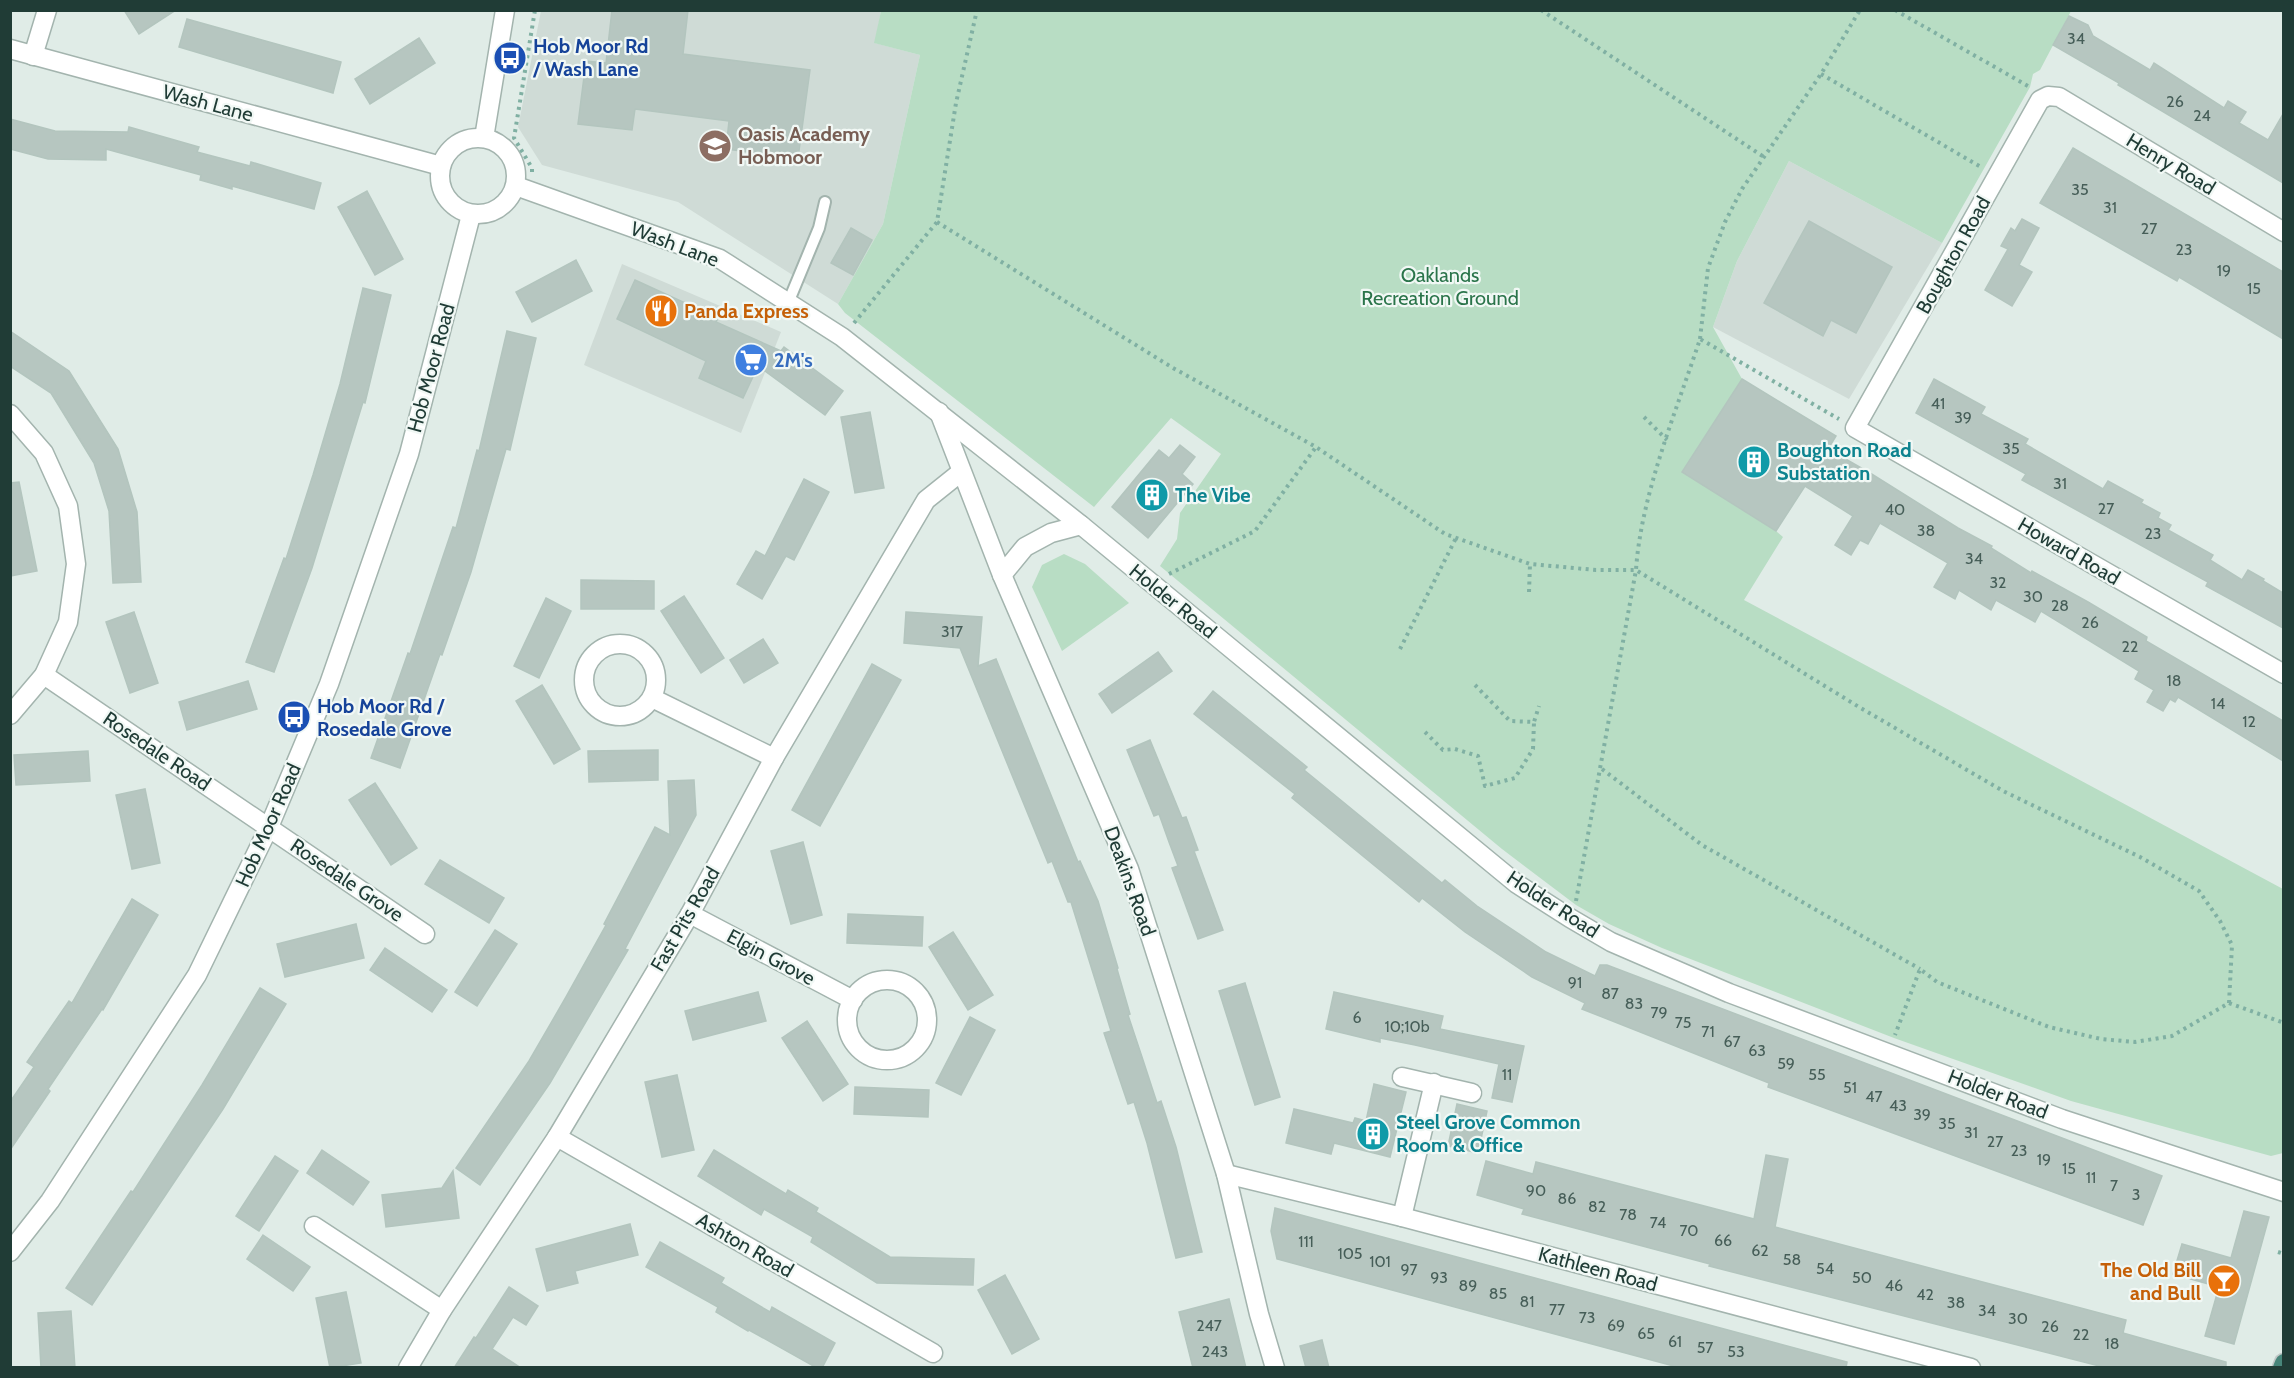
<svg xmlns="http://www.w3.org/2000/svg" width="2294" height="1378" font-family="Cabin,sans-serif">
  <style>
    .built { fill: #cfdbd6 }
    .green { fill: #b8ddc4 }
    .building { fill: #b6c6c0; stroke: #b3c5be; stroke-width: 1.5 }
    .lines { fill: none; stroke-linecap: round; stroke-linejoin: round }
    .service-casing { stroke: #a3b4ae; stroke-width: 14 }
    .minor-casing { stroke: #a3b4ae; stroke-width: 21 }
    .tertiary-casing { stroke: #a3b4ae; stroke-width: 21 }
    .trunk-casing { stroke: #c1c8c7; stroke-width: 21 }
    .path { stroke: #80b0a3; stroke-width: 4; stroke-dasharray: 3 4.5; stroke-linecap: butt }
    .service { stroke: #fff; stroke-width: 10 }
    .minor { stroke: #fff; stroke-width: 18 }
    .tertiary { stroke: #fff; stroke-width: 18 }
    .trunk { stroke: #48867a; stroke-width: 18 }
    .labels { text-anchor: middle; stroke-width: 4.5; stroke-linejoin: round; paint-order: stroke }
    .number-label { font-size: 16px; fill: #465e58 }
    .transit-label { font-size: 20px; font-weight: bold; fill: #164399; stroke: #f1f8f5; text-anchor: start }
    .street-label { font-size: 20px; fill: #203c36; stroke: #f1f8f5 }
    .education-label { font-size: 20px; font-weight: bold; fill: #785e54; stroke: #f1f8f5; text-anchor: start }
    .park-label { font-size: 20px; fill: #2a744a; stroke: #f1f8f5 }
    .food-label { font-size: 20px; font-weight: bold; fill: #c56008; stroke: #f1f8f5; text-anchor: start }
    .shop-label { font-size: 20px; font-weight: bold; fill: #366cbe; stroke: #f1f8f5; text-anchor: start }
    .culture-label { font-size: 20px; font-weight: bold; fill: #0d838f; stroke: #f1f8f5; text-anchor: start }
  </style>
  <rect width="100%" height="100%" fill="#e0ece7"/>
  <g class="built">
    <path d="M541 11H881L875 43 920 55 883 224 838 304 678 202 542 165 518 127Z"/>
    <path d="M1789 161 1942 243 1849 399 1713 327 1737 261Z"/>
    <path d="M622 264 781 332 741 433 584 365Z"/>
  </g>
  <g class="green">
    <path d="M881 11H2071L2040 70 2033 74 2030 87 1942 243 1789 161 1737 261 1713 327 1742 379 1682 472 1776 531 1783 537 1744 600 2283 889V1153L2271 1156 2071 1101 1894 1038 1662 948 1609 924 1576 905 1502 849 1160 566 1177 539 1180 513 1221 454 1171 418 1094 507 845 313 838 304 883 224 920 55 874 43Z"/>
    <path d="M1064 554 1085 564 1129 603 1062 651 1032 587 1042 565Z"/>
  </g>
  <g class="building">
    <path d="M124 10H176L139 34Z"/>
    <path d="M612 10H688L683 54 810 70 798 158 726 149 729 121 635 109 632 130 578 124 586 61 606 63Z"/>
    <path d="M2069 16 2088 25 2093 36 2150 70 2154 63 2224 108 2228 101 2246 112 2239 123 2268 140 2283 114V183L2118 85 2119 83 2053 45Z"/>
    <path d="M187 19 341 62 333 93 179 47Z"/>
    <path d="M419 38 435 63 370 104 355 79Z"/>
    <path d="M10 119 55 131 128 132 129 127 199 147 197 152 250 166 251 162 321 183 314 209 232 186V189L200 180 201 175 106 149V160L48 159 10 149Z"/>
    <path d="M2073 148 2283 272V339L2179 277 2177 281 2040 203Z"/>
    <path d="M367 191 403 259 375 275 338 207Z"/>
    <path d="M2022 219 2039 228 2019 265 2032 272 2012 306 1985 290 2008 249 2001 246 2011 228 2015 231Z"/>
    <path d="M1809 221 1892 267 1856 333 1831 320 1823 336 1764 303Z"/>
    <path d="M851 228 872 240 853 275 831 263Z"/>
    <path d="M576 260 592 291 532 322 516 292Z"/>
    <path d="M635 280 718 318 716 322 781 351 784 347 843 391 825 415 758 366 743 398 699 378 706 361 617 319Z"/>
    <path d="M363 288 391 295 365 403 363 402 312 568 274 672 246 662 284 558 286 559 313 475 340 384Z"/>
    <path d="M10 331 69 371 118 449 137 512 141 582 113 583 109 511 94 463 51 393 10 366Z"/>
    <path d="M507 331 536 338 510 450 506 449 471 572 442 655 440 654 400 768 371 758 408 653 410 654 453 527 456 528 477 450 479 451Z"/>
    <path d="M1742 379 1836 436 1828 449 1870 473 1958 528 1992 546 1991 548 2031 573 2032 571 2088 602 2147 637 2146 641 2283 721V761L2178 697 2175 702 2170 699 2163 711 2147 702 2154 690 2135 679 2139 671 2041 611 2035 622 1996 600 1991 610 1959 590 1955 599 1934 587 1948 563 1880 523 1868 544 1860 540 1851 555 1835 545 1853 516 1805 486 1776 531 1682 472Z"/>
    <path d="M1934 379 1985 407 1981 414 2028 439 2025 444 2103 489 2108 481 2143 500 2141 503 2160 513 2158 518 2171 525 2168 530 2213 555 2210 560 2242 580 2248 570 2264 579 2263 581 2283 593V628L2206 586 2208 582 2022 480 2026 474 1916 413Z"/>
    <path d="M870 412 884 488 855 493 841 417Z"/>
    <path d="M1180 445 1195 457 1182 474 1193 484 1148 538 1112 507 1159 450 1169 458Z"/>
    <path d="M804 479 829 492 794 560 786 556 762 599 737 584 756 551 765 556Z"/>
    <path d="M19 482 37 571 10 576V483Z"/>
    <path d="M581 580 654 581V609H581Z"/>
    <path d="M684 596 724 658 701 673 661 611Z"/>
    <path d="M546 598 571 611 539 678 514 666Z"/>
    <path d="M134 612 158 683 130 693 106 622Z"/>
    <path d="M906 612 982 617 978 666 996 659 1078 862 1080 861 1098 901 1118 968 1117 969 1130 1014 1128 1015 1142 1057 1157 1103 1161 1101 1176 1147 1202 1252 1176 1258 1147 1143 1134 1102 1128 1104 1104 1033 1111 1031 1071 902H1068L1052 861 1048 863 960 648 904 643Z"/>
    <path d="M763 639 778 663 744 683 730 660Z"/>
    <path d="M1158 652 1172 671 1112 713 1099 694Z"/>
    <path d="M872 664 901 680 820 826 792 810Z"/>
    <path d="M248 681 257 709 187 730 179 702Z"/>
    <path d="M542 685 580 749 554 764 516 701Z"/>
    <path d="M1213 691 1307 767 1304 770 1442 883 1445 880 1477 906 1546 952 1595 976 1600 965H1607L2162 1176 2143 1225 1768 1087 1769 1083 1582 1009 1585 1003 1532 977 1465 932 1422 898 1419 902 1292 798 1295 794 1194 714Z"/>
    <path d="M1150 740 1182 818 1186 817 1198 850 1194 851 1223 930 1198 939 1172 868 1178 866 1169 842 1159 814 1154 816 1127 750Z"/>
    <path d="M658 750V780L589 782 588 751Z"/>
    <path d="M88 751 90 781 16 785 14 755Z"/>
    <path d="M694 780 696 815 625 949 628 950 550 1083 480 1185 456 1168 529 1061 566 997 606 925 604 924 655 827 670 835 668 781Z"/>
    <path d="M375 783 417 848 391 865 349 800Z"/>
    <path d="M145 789 160 863 132 869 116 795Z"/>
    <path d="M803 842 822 915 791 924 771 851Z"/>
    <path d="M440 860 504 898 489 923 425 884Z"/>
    <path d="M132 899 158 915 103 1010 102 1009 48 1089 50 1091 10 1150V1102L34 1067 27 1062 69 1001 72 1003Z"/>
    <path d="M848 914 923 917 922 946 847 943Z"/>
    <path d="M356 924 364 958 285 977 277 944Z"/>
    <path d="M495 930 517 944 477 1006 455 992Z"/>
    <path d="M953 932 993 995 968 1010 929 947Z"/>
    <path d="M385 948 447 990 432 1012 370 970Z"/>
    <path d="M1245 983 1280 1097 1255 1105 1219 991Z"/>
    <path d="M260 988 286 1004 223 1109 92 1305 66 1288 131 1191 133 1192 202 1085Z"/>
    <path d="M758 992 766 1021 693 1040 685 1011Z"/>
    <path d="M1334 992 1443 1016 1440 1029 1524 1046 1512 1102 1492 1098 1499 1064 1415 1045 1380 1038V1042L1326 1029Z"/>
    <path d="M970 1017 995 1030 961 1095 936 1083Z"/>
    <path d="M807 1021 848 1084 823 1101 782 1038Z"/>
    <path d="M677 1075 694 1150 662 1157 645 1082Z"/>
    <path d="M1374 1084 1406 1092 1390 1157 1334 1143 1331 1154 1286 1143 1294 1109 1353 1123 1355 1118 1366 1121Z"/>
    <path d="M855 1087 929 1090 928 1117 854 1114Z"/>
    <path d="M1457 1104 1487 1111 1478 1153 1448 1146Z"/>
    <path d="M322 1150 369 1182 353 1205 307 1173Z"/>
    <path d="M714 1150 786 1194 788 1190 818 1208 816 1212 890 1257 974 1259 973 1285 877 1283 811 1242 813 1237 764 1209 761 1215 698 1176Z"/>
    <path d="M1766 1155 1788 1159 1775 1227 2126 1320 2123 1333 2226 1362V1368H2107L1709 1266 1710 1264 1522 1214 1524 1209 1477 1195 1486 1161 1533 1174 1536 1162 1754 1219Z"/>
    <path d="M275 1156 298 1171 259 1231 236 1216Z"/>
    <path d="M453 1171 459 1218 386 1227 382 1195 442 1188Z"/>
    <path d="M1275 1208 1847 1362 1846 1368H1681L1277 1259 1271 1231Z"/>
    <path d="M2244 1211 2269 1217 2234 1344 2205 1336 2219 1287 2173 1274 2182 1244 2231 1258Z"/>
    <path d="M630 1224 638 1255 575 1271 578 1283 547 1291 536 1249Z"/>
    <path d="M263 1235 310 1267 293 1291 247 1259Z"/>
    <path d="M660 1242 724 1278 721 1283 770 1312 772 1307 835 1343 822 1368H817L749 1330 748 1331 716 1312 718 1307 646 1267Z"/>
    <path d="M1005 1275 1039 1339 1012 1354 978 1290Z"/>
    <path d="M509 1287 538 1306 526 1325 513 1317 492 1349 521 1368H454L474 1337 476 1338Z"/>
    <path d="M346 1292 361 1363 330 1368 316 1298Z"/>
    <path d="M1229 1299 1246 1368H1193L1179 1312Z"/>
    <path d="M71 1311 75 1368H41L38 1313Z"/>
    <path d="M1322 1340 1329 1368H1306L1300 1346Z"/>
  </g>
  <g class="lines">
    <g class="service-casing">
      <path id="service" d="M788 303 819 228 825 202"/>
    </g>
    <g class="minor-casing">
      <g id="minor">
        <path d="M33 56 47 10"/>
        <path d="M2284 232 2059 97 2048 96 2040 100 1855 428 2284 674"/>
        <path d="M10 414 44 453 68 506 76 564 68 622 44 675 10 715"/>
        <circle cx="620" cy="680" r="36"/>
        <path d="M44 675 425 934"/>
        <path d="M652 698 774 758"/>
        <path d="M690 914 853 1000"/>
        <circle cx="887" cy="1020" r="40"/>
        <path d="M1402 1077 1472 1093"/>
        <path d="M557 1137 933 1353"/>
        <path d="M1226 1174 1402 1217 1971 1368"/>
        <path d="M1402 1217 1434 1083"/>
        <path d="M314 1226 442 1310"/>
        <path d="M408 1368 442 1310 557 1137 690 914 774 758 926 500 961 472"/>
      </g>
    </g>
    <g class="tertiary-casing">
      <g id="tertiary">
        <path d="M10 49 441 166"/>
        <circle cx="478" cy="176" r="38"/>
        <path d="M484 138 505 10"/>
        <path d="M516 186 720 259 842 337 1081 525 1517 884 1570 918 1611 942 1729 993 2062 1119 2284 1192"/>
        <path d="M939 412 1002 575 1129 869 1226 1174 1259 1314 1275 1368"/>
        <path d="M1002 575 1025 547 1051 533 1081 525"/>
        <path d="M10 1252 50 1201 197 975 269 827 329 684 409 454 471 215"/>
      </g>
    </g>
    <g class="trunk-casing">
      <path id="trunk" d="M2282 1368 2284 1363"/>
    </g>
    <g class="path">
      <path d="M1541 10 1764 157"/>
      <path d="M1895 10 2028 86"/>
      <path d="M1821 74 1981 167"/>
      <path d="M532 172V168L514 138 535 10"/>
      <path d="M937 222 1173 368 1316 447 1445 534 1530 564 1596 570H1636L1859 707 2003 791 2140 857 2199 891 2220 921 2232 945 2229 1003 2172 1036 2135 1042 2101 1039 2049 1027 1937 982 1920 969 1895 1035"/>
      <path d="M854 323 937 222 956 103 977 10"/>
      <path d="M1700 339 1708 268 1725 222 1742 189 1821 74 1860 10"/>
      <path d="M1644 417 1667 440"/>
      <path d="M1169 574 1255 531 1316 447"/>
      <path d="M1529 592 1530 564"/>
      <path d="M1400 649 1456 538"/>
      <path d="M1475 685 1510 721 1534 722 1539 706"/>
      <path d="M1425 732 1443 750 1455 749 1478 756 1485 786 1515 778 1533 749 1534 722"/>
      <path d="M1602 769 1702 845 1920 969"/>
      <path d="M1576 901 1636 570C1641 495 1676 412 1700 339L1839 419"/>
      <path d="M2229 1003 2284 1023"/>
      <path d="M2278 1252 2284 1254"/>
    </g>
    <use href="#service" class="service"/>
    <use href="#minor" class="minor"/>
    <use href="#tertiary" class="tertiary"/>
    <use href="#trunk" class="trunk"/>
  </g>
  <defs>
    <g id="bus-disc" transform="scale(1.725)"><circle r="9.5" fill="#1a4fb4" stroke="#f1f8f5"/><path d="M-5-6H5V4H4V6H2V4H-2V6H-4V4H-5ZM-3.5-4V0h7V-4ZM-3.5 1.2v1.5H-2V1.2ZM2 1.2v1.5H3.5V1.2Z" fill="#fff"/></g>
    <g id="school-disc" transform="scale(1.725)"><circle r="9.5" fill="#8d6e63" stroke="#f1f8f5"/><path d="M0-5L7-2L0 1L-7-2ZM-4 1L0 2.5L4 1V4Q0 6-4 4Z" fill="#fff"/></g>
    <g id="restaurant-disc" transform="scale(1.725)"><circle r="9.5" fill="#e8710a" stroke="#f1f8f5"/><path d="M-5-6h1v4h1v-4h1v4h1v-4h1v5L-1.5 .5V6h-2V.5L-5-1ZM5-6V6H3V1.5H1.5Q1.5-4 5-6Z" fill="#fff"/></g>
    <g id="supermarket-disc" transform="scale(1.725)"><circle r="9.5" fill="#3f7fe0" stroke="#f1f8f5"/><path d="M-6-5.5h2.5l.6 2H6L4.5 2H-2.5L-4.4-4H-6ZM-1.5 3.2a1.3 1.3 0 1 0 .1 0ZM3 3.2a1.3 1.3 0 1 0 .1 0Z" fill="#fff"/></g>
    <g id="building-disc" transform="scale(1.725)"><circle r="9.5" fill="#0f9aa8" stroke="#f1f8f5"/><path d="M-4-6H4V6H1V3H-1V6H-4ZM-2.5-4.3h1.7v1.8h-1.7ZM.8-4.3h1.7v1.8H.8ZM-2.5-1h1.7V.8h-1.7ZM.8-1h1.7V.8H.8Z" fill="#fff"/></g>
    <g id="bar-disc" transform="scale(1.725)"><circle r="9.5" fill="#e8710a" stroke="#f1f8f5"/><path d="M-6-5H6L.8 .8V4.5H3.5V6h-7V4.5H-.8V.8Z" fill="#fff"/></g>
  </defs>
  <g fill-rule="evenodd">
    <use href="#bus-disc" x="510" y="58"/>
    <use href="#school-disc" x="715" y="146"/>
    <use href="#restaurant-disc" x="661" y="311"/>
    <use href="#supermarket-disc" x="751" y="360"/>
    <use href="#building-disc" x="1754" y="462"/>
    <use href="#building-disc" x="1152" y="495"/>
    <use href="#bus-disc" x="294" y="717"/>
    <use href="#building-disc" x="1373" y="1134"/>
    <use href="#bar-disc" x="2224" y="1281"/>
  </g>
  <g class="labels">
    <g class="number-label">
      <text x="2076" y="44">34</text>
      <text x="2175" y="107">26</text>
      <text x="2202" y="121">24</text>
      <text x="2080" y="195">35</text>
      <text x="2110" y="213">31</text>
      <text x="2149" y="234">27</text>
      <text x="2184" y="255">23</text>
      <text x="2224" y="276">19</text>
      <text x="2254" y="294">15</text>
      <text x="1938" y="409">41</text>
      <text x="1963" y="423">39</text>
      <text x="2011" y="454">35</text>
      <text x="2060" y="489">31</text>
      <text x="2106" y="514">27</text>
      <text x="1895" y="515">40</text>
      <text x="1926" y="536">38</text>
      <text x="2153" y="539">23</text>
      <text x="1974" y="564">34</text>
      <text x="1998" y="588">32</text>
      <text x="2033" y="602">30</text>
      <text x="2060" y="611">28</text>
      <text x="2090" y="628">26</text>
      <text x="952" y="637">317</text>
      <text x="2130" y="652">22</text>
      <text x="2174" y="686">18</text>
      <text x="2218" y="709">14</text>
      <text x="2249" y="727">12</text>
      <text x="1575" y="988">91</text>
      <text x="1610" y="999">87</text>
      <text x="1634" y="1009">83</text>
      <text x="1659" y="1018">79</text>
      <text x="1357" y="1023">6</text>
      <text x="1683" y="1028">75</text>
      <text x="1407" y="1032">10;10b</text>
      <text x="1708" y="1037">71</text>
      <text x="1732" y="1047">67</text>
      <text x="1757" y="1056">63</text>
      <text x="1786" y="1069">59</text>
      <text x="1507" y="1080">11</text>
      <text x="1817" y="1080">55</text>
      <text x="1850" y="1093">51</text>
      <text x="1874" y="1102">47</text>
      <text x="1898" y="1111">43</text>
      <text x="1922" y="1120">39</text>
      <text x="1947" y="1129">35</text>
      <text x="1971" y="1138">31</text>
      <text x="1995" y="1147">27</text>
      <text x="2019" y="1156">23</text>
      <text x="2044" y="1165">19</text>
      <text x="2069" y="1174">15</text>
      <text x="2091" y="1183">11</text>
      <text x="2114" y="1191">7</text>
      <text x="1536" y="1196">90</text>
      <text x="2136" y="1200">3</text>
      <text x="1567" y="1204">86</text>
      <text x="1597" y="1212">82</text>
      <text x="1628" y="1220">78</text>
      <text x="1658" y="1228">74</text>
      <text x="1689" y="1236">70</text>
      <text x="1723" y="1246">66</text>
      <text x="1306" y="1247">111</text>
      <text x="1760" y="1256">62</text>
      <text x="1350" y="1259">105</text>
      <text x="1792" y="1265">58</text>
      <text x="1380" y="1267">101</text>
      <text x="1825" y="1274">54</text>
      <text x="1409" y="1275">97</text>
      <text x="1439" y="1283">93</text>
      <text x="1862" y="1283">50</text>
      <text x="1468" y="1291">89</text>
      <text x="1894" y="1291">46</text>
      <text x="1498" y="1299">85</text>
      <text x="1925" y="1300">42</text>
      <text x="1527" y="1307">81</text>
      <text x="1956" y="1308">38</text>
      <text x="1557" y="1315">77</text>
      <text x="1987" y="1316">34</text>
      <text x="1587" y="1323">73</text>
      <text x="2018" y="1324">30</text>
      <text x="1209" y="1331">247</text>
      <text x="1616" y="1331">69</text>
      <text x="2050" y="1332">26</text>
      <text x="1646" y="1339">65</text>
      <text x="2081" y="1340">22</text>
      <text x="1675" y="1347">61</text>
      <text x="2112" y="1349">18</text>
      <text x="1705" y="1353">57</text>
      <text x="1215" y="1357">243</text>
      <text x="1736" y="1357">53</text>
    </g>
    <g class="transit-label">
      <text x="533" y="53">Hob Moor Rd<tspan x="533" dy="23">/ Wash Lane</tspan></text>
      <text x="317" y="713">Hob Moor Rd /<tspan x="317" dy="23">Rosedale Grove</tspan></text>
    </g>
    <g class="street-label">
      <text transform="translate(208 103) rotate(15)" y="7">Wash Lane</text>
      <text transform="translate(2171 164) rotate(31)" y="7">Henry Road</text>
      <text transform="translate(675 244) rotate(21)" y="7">Wash Lane</text>
      <text transform="translate(1953 255) rotate(-61)" y="7">Boughton Road</text>
      <text transform="translate(431 368) rotate(-75)" y="7">Hob Moor Road</text>
      <text transform="translate(2069 551) rotate(30)" y="7">Howard Road</text>
      <text transform="translate(1173 601) rotate(39)" y="7">Holder Road</text>
      <text transform="translate(157 751) rotate(34)" y="7">Rosedale Road</text>
      <text transform="translate(268 825) rotate(-66)" y="7">Hob Moor Road</text>
      <text transform="translate(347 880) rotate(34)" y="7">Rosedale Grove</text>
      <text transform="translate(1130 881) rotate(70)" y="7">Deakins Road</text>
      <text transform="translate(1553 904) rotate(33)" y="7">Holder Road</text>
      <text transform="translate(685 919) rotate(-60)" y="7">Fast Pits Road</text>
      <text transform="translate(771 957) rotate(28)" y="7">Elgin Grove</text>
      <text transform="translate(1998 1094) rotate(21)" y="7">Holder Road</text>
      <text transform="translate(745 1245) rotate(30)" y="7">Ashton Road</text>
      <text transform="translate(1598 1269) rotate(15)" y="7">Kathleen Road</text>
    </g>
    <g class="education-label">
      <text x="738" y="141">Oasis Academy<tspan x="738" dy="23">Hobmoor</tspan></text>
    </g>
    <g class="park-label">
      <text x="1440" y="282">Oaklands<tspan x="1440" dy="23">Recreation Ground</tspan></text>
    </g>
    <g class="food-label">
      <text x="684" y="318">Panda Express</text>
      <text x="2201" y="1277" text-anchor="end">The Old Bill<tspan x="2201" dy="23">and Bull</tspan></text>
    </g>
    <g class="shop-label">
      <text x="774" y="367">2M's</text>
    </g>
    <g class="culture-label">
      <text x="1777" y="457">Boughton Road<tspan x="1777" dy="23">Substation</tspan></text>
      <text x="1175" y="502">The Vibe</text>
      <text x="1396" y="1129">Steel Grove Common<tspan x="1396" dy="23">Room &amp; Office</tspan></text>
    </g>
  </g>
  <rect width="2294" height="1378" fill="none" stroke="#203c36" stroke-width="24"/>
</svg>
